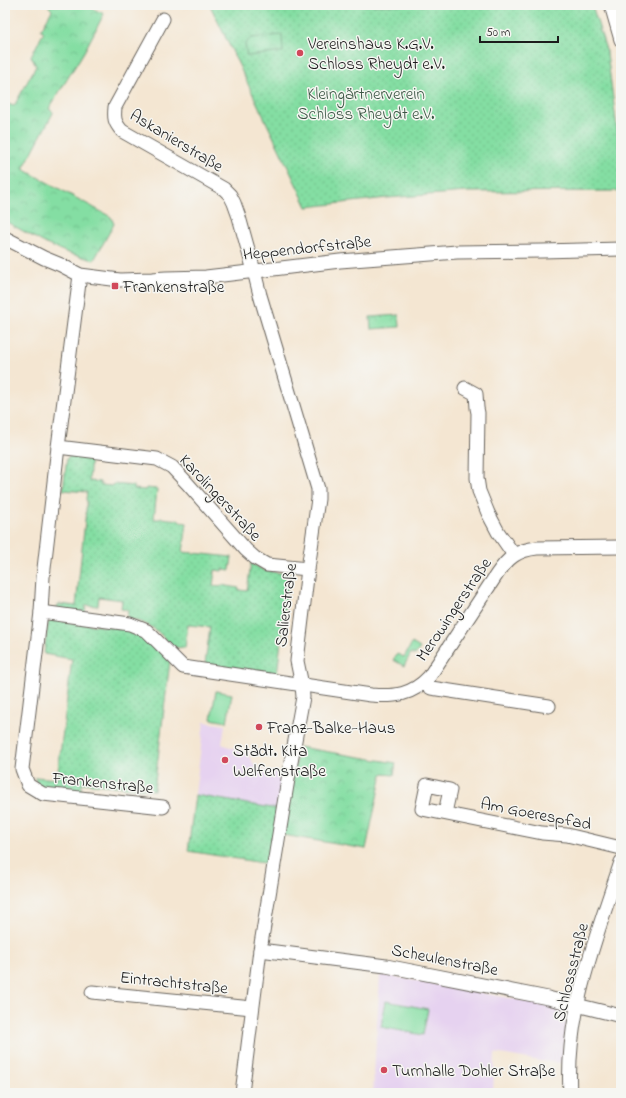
<svg xmlns="http://www.w3.org/2000/svg" width="626" height="1098" font-family="'Indie Flower',sans-serif">
  <style>
    .built { fill: #e6d2f0 }
    .grass { fill: url(#grass-dots); stroke: #507d60 }
    .park { fill: url(#park-crowns); stroke: #507d60 }
    .pitch { fill: #84dea3; stroke: #507d60 }
    .lines { fill: none; stroke-linecap: round; stroke-linejoin: round }
    .minor-casing { stroke: #68635c; stroke-width: 15 }
    .minor { stroke: #fff; stroke-width: 13 }
    .poi-dot { fill: #d1495b; stroke: #f6f6f2; stroke-width: 1.5 }
    .labels { text-anchor: middle; stroke-width: 3; stroke-linejoin: round; paint-order: stroke }
    .poi-label { font-size: 17px; fill: #1c1c1c; stroke: #f6f6f2; text-anchor: start }
    .park-label { font-size: 17px; fill: #3b5644; stroke: #f6f6f2 }
    .street-label { font-size: 17px; fill: #1c1c1c; stroke: #f6f6f2 }
  </style>
  <defs>
    <pattern id="grass-dots" width="8" height="8" patternUnits="userSpaceOnUse"><rect width="8" height="8" fill="#84dea3"/><path d="M2 2h.1M6 6h.1" fill="none" stroke="#71be8c" stroke-width="1.8" stroke-linecap="round"/></pattern>
    <pattern id="park-crowns" width="20" height="18" patternUnits="userSpaceOnUse"><rect width="20" height="18" fill="#84dea3"/><path d="M2 6a3 3 0 1 1 6 0M12 15a3 3 0 1 1 6 0" fill="none" stroke="#71be8c"/></pattern>
  </defs>
  <rect width="100%" height="100%" fill="#f6f6f2"/>
  <filter id="ink" filterUnits="userSpaceOnUse"><feTurbulence type="fractalNoise" baseFrequency=".025" numOctaves="2"/><feDisplacementMap in="SourceGraphic" scale="8" xChannelSelector="R" yChannelSelector="G"/><feConvolveMatrix kernelMatrix="1 2 1 2 8 2 1 2 1" color-interpolation-filters="sRGB"/></filter>
  <filter id="wash" filterUnits="userSpaceOnUse"><feTurbulence type="fractalNoise" baseFrequency=".012" numOctaves="4" result="noise"/><feDisplacementMap in="SourceGraphic" scale="16" xChannelSelector="R" yChannelSelector="G"/><feGaussianBlur stdDeviation="0.9" result="paint"/><feColorMatrix in="noise" values="0 0 0 0 0 0 0 0 0 0 0 0 0 0 0 0 0 1.4 0 .05"/><feComposite in="paint" operator="in"/></filter>
  <g filter="url(#wash)">
    <rect width="100%" height="100%" fill="#f4e6d2"/>
    <g class="built">
      <path d="M204 722 225 725 222 744 237 750 246 752 257 769 283 774 278 809 195 795Z"/>
      <path d="M380 974 568 1009 562 1063 540 1061 495 1053 493 1092H492L491 1093H373Z"/>
    </g>
    <g class="grass">
      <path d="M210 5H592L607 53 621 158V191L466 192 387 198 307 207Z"/>
      <path d="M72 455 91 457 89 481 100 482V485L112 486 113 484 134 486V489L146 490V488L157 489 154 519H160L161 518 180 520V522L187 523 183 552 232 557 230 570 223 569 222 571 215 570 213 586 220 587 221 585 239 588V590L247 591 251 563 265 571 289 574 277 675 205 664 210 627 188 625 185 648 171 647C159 630 148 622 127 619L128 610 121 609 122 600 99 597 98 606 86 605 85 613 55 610 59 604 76 606 87 501 86 500 87 492 63 490 67 458Z"/>
      <path d="M51 620 126 629 141 633 170 661 154 790 82 783 81 795 47 791 35 785 36 777 57 779 72 659 44 654 48 623Z"/>
      <path d="M195 795 278 809 269 864 188 851Z"/>
    </g>
    <g class="park">
      <path d="M49 5H86L104 14 84 52 50 107 49 109 53 112V113L23 169 111 217 114 224 94 260 71 254 48 245 5 221V109L8 104 14 106 36 66 31 56 44 32 41 30 52 10 49 7Z"/>
      <path d="M282 35 283 52 247 56 245 44 251 38Z"/>
      <path d="M399 315 400 327 371 329 370 317Z"/>
      <path d="M412 643 420 648 415 655 411 653 404 666 393 660 397 654 404 657Z"/>
      <path d="M299 747 396 763 394 775 382 774 366 849 283 835Z"/>
    </g>
    <g class="pitch">
      <path d="M216 691 232 694 227 722 211 719Z"/>
      <path d="M386 1001 428 1009 423 1035 381 1027Z"/>
    </g>
  </g>
  <g filter="url(#ink)">
    <g class="lines">
      <g class="minor-casing">
        <g id="minor">
          <path d="M611 5 621 40"/>
          <path d="M163 19 115 107C114 118 114 122 122 131L224 189 230 195 234 203 239 217 254 271 260 295 318 489V499L308 569 297 661 302 685 303 697 289 773 260 950 242 1093"/>
          <path d="M5 238 44 258 61 265 80 275 120 280 152 279 166 278 206 277 340 261 457 252 542 251 621 249"/>
          <path d="M80 275 58 447 43 577 41 612 22 769 28 785 43 794 163 807"/>
          <path d="M465 388 476 394 477 408 478 413 477 478 479 491 488 513 498 532 514 555"/>
          <path d="M58 447 157 459 172 467 187 483 246 550 255 558 267 565 308 569"/>
          <path d="M41 612 130 624 147 631 183 667 371 695C395 697 412 695 429 677L497 574C508 558 517 550 537 548L621 547"/>
          <path d="M423 683 431 688 549 706"/>
          <path d="M445 813 450 790 427 785 422 809 542 833 567 835 621 848"/>
          <path d="M260 950 386 966 548 998 621 1016"/>
          <path d="M92 992 252 1008"/>
          <path d="M570 1093C565 1013 597 936 621 862"/>
        </g>
      </g>
      <use href="#minor" class="minor"/>
    </g>
  </g>
  <g class="poi-dot">
    <circle cx="300" cy="53" r="4"/>
    <rect x="111" y="282" width="8" height="8" rx="2"/>
    <circle cx="259" cy="727" r="4"/>
    <circle cx="225" cy="760" r="4"/>
    <circle cx="384" cy="1070" r="4"/>
  </g>
  <g class="labels">
    <g class="poi-label">
      <text x="308" y="49">Vereinshaus K.G.V.<tspan x="308" dy="20">Schloss Rheydt e.V.</tspan></text>
      <text x="123" y="292">Frankenstraße</text>
      <text x="267" y="733">Franz-Balke-Haus</text>
      <text x="233" y="756">Städt. Kita<tspan x="233" dy="20">Welfenstraße</tspan></text>
      <text x="392" y="1076">Turnhalle Dohler Straße</text>
    </g>
    <g class="park-label">
      <text x="366" y="99">Kleingärtnerverein<tspan x="366" dy="20">Schloss Rheydt e.V.</tspan></text>
    </g>
    <g class="street-label">
      <text transform="translate(177 140) rotate(31)" y="6">Askanierstraße</text>
      <text transform="translate(307 247) rotate(-6)" y="6">Heppendorfstraße</text>
      <text transform="translate(221 497) rotate(47)" y="6">Karolingerstraße</text>
      <text transform="translate(285 605) rotate(-83)" y="6">Salierstraße</text>
      <text transform="translate(453 609) rotate(-56)" y="6">Merowingerstraße</text>
      <text transform="translate(103 782) rotate(6)" y="6">Frankenstraße</text>
      <text transform="translate(536 813) rotate(11)" y="6">Am Goerespfad</text>
      <text transform="translate(445 959) rotate(11)" y="6">Scheulenstraße</text>
      <text transform="translate(570 972) rotate(-76)" y="6">Schlossstraße</text>
      <text transform="translate(174 982) rotate(6)" y="6">Eintrachtstraße</text>
    </g>
  </g>
  <rect width="626" height="1098" fill="none" stroke="#f6f6f2" stroke-width="20"/>
  <path d="M480 36v6h78v-6" fill="none" stroke="#1c1c1c" stroke-width="2"/>
  <text x="486" y="36" font-size="12" fill="#1c1c1c" stroke="#f6f6f2" stroke-width="3" paint-order="stroke">50 m</text>
</svg>
